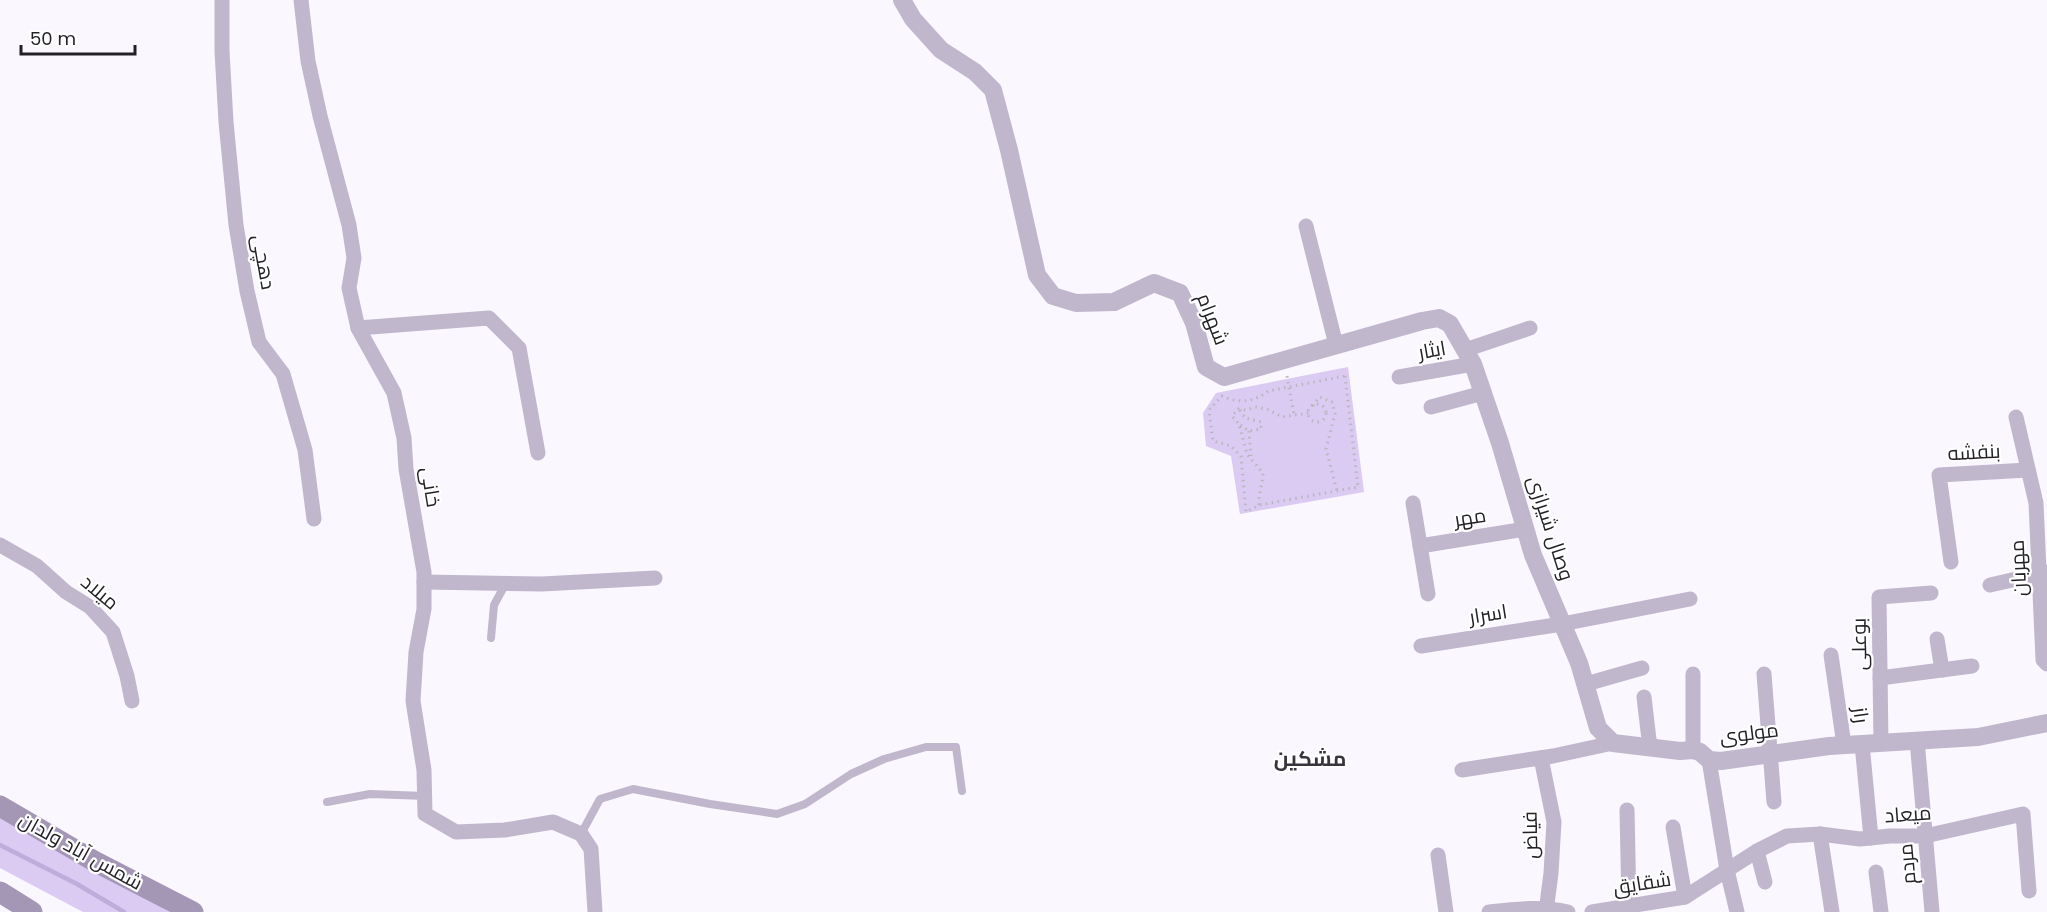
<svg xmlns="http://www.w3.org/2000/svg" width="2047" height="912" font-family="Poppins,Cairo,sans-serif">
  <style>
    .green { fill: #dbcaf2 }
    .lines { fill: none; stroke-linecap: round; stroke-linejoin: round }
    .stream { stroke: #c0acda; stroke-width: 4.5 }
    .path { stroke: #b9b6bd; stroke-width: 3; stroke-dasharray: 1.5 4.5; stroke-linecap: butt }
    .service { stroke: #c0b7cc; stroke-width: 8 }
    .minor { stroke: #c0b7cc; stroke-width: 15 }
    .tertiary { stroke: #c0b7cc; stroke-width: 18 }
    .secondary { stroke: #a497b6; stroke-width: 21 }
    .labels { text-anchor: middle; stroke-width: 4.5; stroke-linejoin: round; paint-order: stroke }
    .street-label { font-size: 20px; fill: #232126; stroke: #fff }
    .neighbourhood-label { font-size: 21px; font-weight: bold; fill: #39353e; stroke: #fff }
  </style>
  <rect width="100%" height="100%" fill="#faf7ff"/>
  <g class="green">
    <path d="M1348 367 1364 492 1240 514 1231 456 1206 446 1203 413 1216 393Z"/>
    <path d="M0 818 170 912H83L0 868Z"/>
  </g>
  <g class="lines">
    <path class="stream" d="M0 845 77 884 124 912"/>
    <g class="path">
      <path d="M1287 376 1294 415"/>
      <path d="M1345 376 1358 487 1259 505 1246 512 1241 456 1231 446 1213 441 1209 410 1222 396C1238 404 1255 402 1268 391Z"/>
      <circle cx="1317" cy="413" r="9"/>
      <path d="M1313 406 1319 397 1332 402 1335 414 1326 449 1337 491"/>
      <path d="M1240 410 1245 418 1261 422V429L1249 431 1240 425"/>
      <path d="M1249 431 1251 456"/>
      <path d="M1259 505C1258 493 1263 484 1263 473L1247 454 1239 424 1232 416 1238 409 1247 410 1255 407 1267 409 1282 417 1309 413"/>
    </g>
    <g class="service">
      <path d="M491 638 494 605 506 583"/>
      <path d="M327 802 370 794 425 796"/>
      <path d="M581 834 600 799 633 789 710 804 777 814 805 804 851 774 884 759 926 747H956L962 791"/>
    </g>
    <g class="minor">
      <path d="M222 0V51L226 122 236 225 247 291 259 342 283 374 305 450 314 519"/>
      <path d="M301 0 308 61 320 116 349 225 354 258 349 288 358 328 394 393 404 438 406 469 424 572V609L416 652 413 701 424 770 425 814 456 832 505 830 553 822 581 834 591 849 595 912"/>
      <path d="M1306 226 1336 345"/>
      <path d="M358 328 489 318 519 348 538 453"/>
      <path d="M1465 350 1530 328"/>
      <path d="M1399 377 1473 364"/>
      <path d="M1431 407 1483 393"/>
      <path d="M2016 417 2036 503 2043 660 2047 664"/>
      <path d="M1413 503 1428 594"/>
      <path d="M0 545 37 566 66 592 90 607 113 632 127 676 132 701"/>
      <path d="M1420 546 1526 529"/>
      <path d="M1951 562 1939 475 2028 470"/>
      <path d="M424 582 542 584 655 578"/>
      <path d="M1990 585 2047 572"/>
      <path d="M1937 639 1942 670"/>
      <path d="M1421 646 1562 624 1690 599"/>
      <path d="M1831 655 1844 745"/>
      <path d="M1693 674V750"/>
      <path d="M1764 674 1774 802"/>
      <path d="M1880 678 1972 666"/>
      <path d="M1586 684 1642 668"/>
      <path d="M1644 697 1650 748"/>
      <path d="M1917 740 1932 912"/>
      <path d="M1881 743 1879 597 1931 593"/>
      <path d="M1862 744 1871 838"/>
      <path d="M1541 758 1554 822 1551 873 1546 912"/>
      <path d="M1709 760 1727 870 1737 912"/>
      <path d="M1462 770 1553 756 1613 743"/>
      <path d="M1627 810 1629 906"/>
      <path d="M1673 827 1685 897"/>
      <path d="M1820 834 1832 912"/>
      <path d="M1757 851 1765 882"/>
      <path d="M1438 855 1446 912"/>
      <path d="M1876 872 1881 912"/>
      <path d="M1489 912C1516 909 1541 906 1568 912"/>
      <path d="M1592 912 1685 897 1757 851 1787 836 1820 834 1860 839 1890 836H1925L2023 814 2029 891"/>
    </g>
    <path class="tertiary" d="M902 0 913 19 941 50 975 72 993 90 1009 150 1037 275 1053 296 1076 303 1114 302 1154 283 1180 293 1194 323 1206 367 1224 377 1422 321 1439 318 1450 324 1473 364 1500 443 1533 555 1579 663 1598 728 1613 743 1680 751 1693 750 1700 752 1709 760 1721 761 1829 746 1978 737 2047 723"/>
    <g class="secondary">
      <path d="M0 806 94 861 193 912"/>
      <path d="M0 892 32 912"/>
    </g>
  </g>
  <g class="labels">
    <g class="street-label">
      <text transform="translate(264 262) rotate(80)" y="7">دهچی</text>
      <text transform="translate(1213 319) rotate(69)" y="7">شهرام</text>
      <text transform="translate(1432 350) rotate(-10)" y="7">ایثار</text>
      <text transform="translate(1974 452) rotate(-3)" y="7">بنفشه</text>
      <text transform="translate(431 487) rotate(81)" y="7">خانی</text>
      <text transform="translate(1470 517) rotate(-9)" y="7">مهر</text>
      <text transform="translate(1551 528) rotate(72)" y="7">وصال شیرازی</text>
      <text transform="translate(2018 568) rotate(-93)" y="7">مهربان</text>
      <text transform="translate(100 592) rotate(40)" y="7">میلاد</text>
      <text transform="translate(1488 614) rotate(-9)" y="7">اسرار</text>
      <text transform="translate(1859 644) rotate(-91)" y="7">بوعلی</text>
      <text transform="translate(1861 715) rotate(82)" y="7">راز</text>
      <text transform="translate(1749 733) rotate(-7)" y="7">مولوی</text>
      <text transform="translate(1908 814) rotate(-4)" y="7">میعاد</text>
      <text transform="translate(1530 835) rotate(-91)" y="7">فیاض</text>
      <text transform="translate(81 851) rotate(29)" y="7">شمس آباد ولدان</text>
      <text transform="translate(1907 864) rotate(-95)" y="7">مردم</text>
      <text transform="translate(1642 883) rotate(-9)" y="7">شقایق</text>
    </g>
    <g class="neighbourhood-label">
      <text x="1310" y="766">مشکین</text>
    </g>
  </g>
  <path d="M21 45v9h114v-9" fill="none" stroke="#232126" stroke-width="3"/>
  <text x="30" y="45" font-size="18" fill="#232126" stroke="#ffffff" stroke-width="4.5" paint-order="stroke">50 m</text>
</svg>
